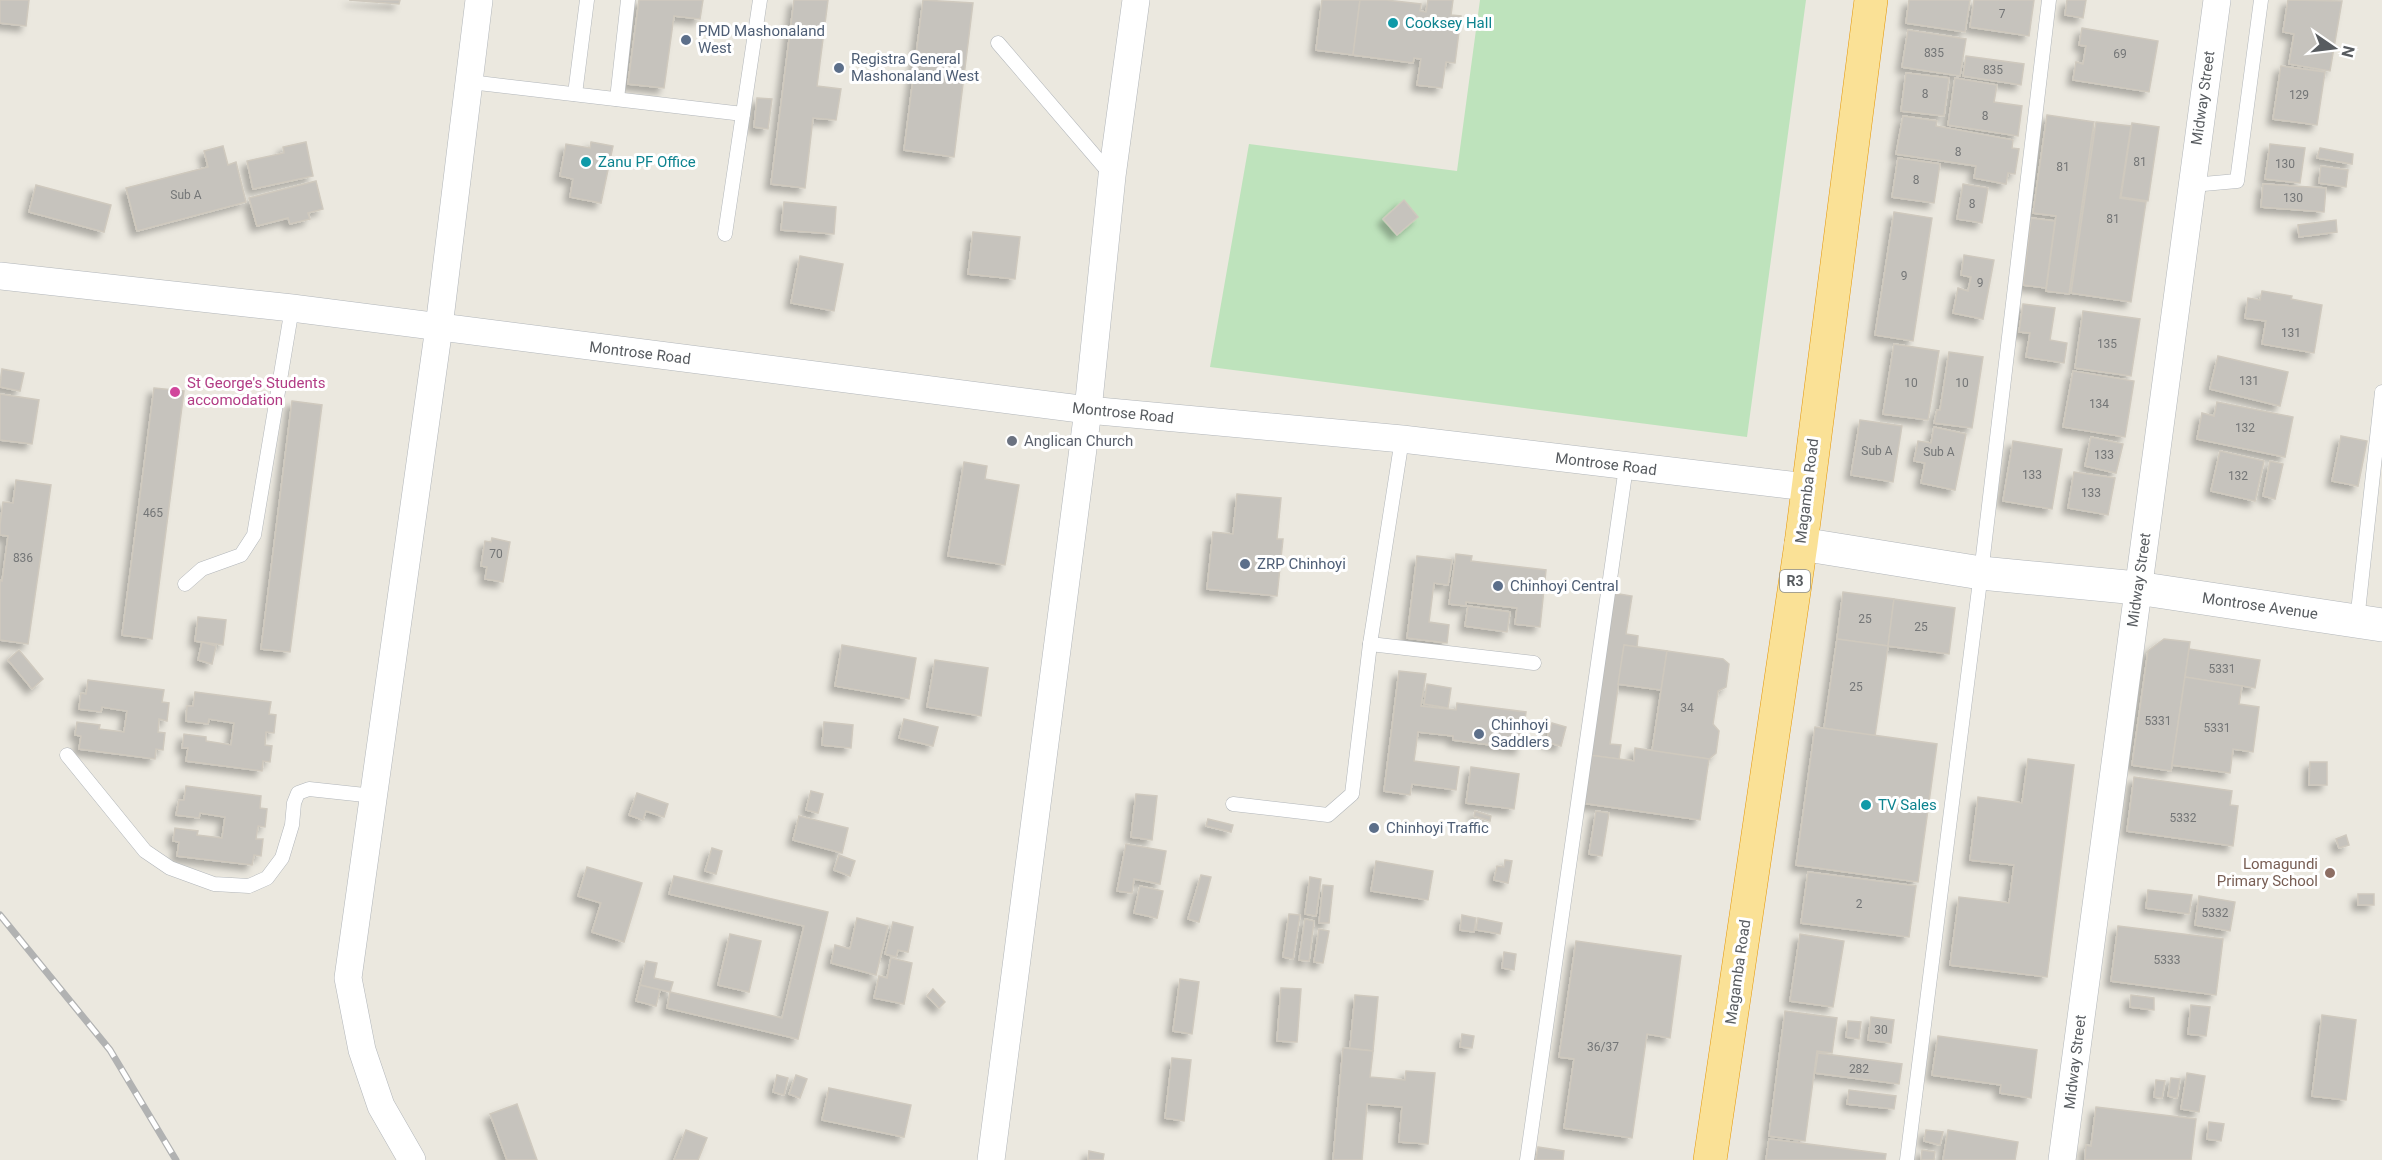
<svg xmlns="http://www.w3.org/2000/svg" width="2382" height="1160" font-family="Roboto,sans-serif">
  <style>
    .green { fill: #bee3bc }
    .building { fill: #c6c3bd; stroke: #cfc9be; stroke-width: 1.5; filter: url(#shadow) }
    .lines { fill: none; stroke-linecap: round; stroke-linejoin: round }
    .service-casing { stroke: #b2b6ba; stroke-width: 15 }
    .minor-casing { stroke: #b2b6ba; stroke-width: 28 }
    .tertiary-casing { stroke: #b2b6ba; stroke-width: 34 }
    .trunk-casing { stroke: #e49607; stroke-width: 34 }
    .service { stroke: #fff; stroke-width: 14 }
    .minor { stroke: #fff; stroke-width: 27 }
    .tertiary { stroke: #fff; stroke-width: 33 }
    .trunk { stroke: #fae196; stroke-width: 33 }
    .rail-casing { stroke: #b1b2b2; stroke-width: 7 }
    .rail { stroke: #fff; stroke-width: 4.5; stroke-dasharray: 14; stroke-linecap: butt }
    .culture-dot { fill: #0f9aa8; stroke: #fff; stroke-width: 2 }
    .service-dot { fill: #5c6f8a; stroke: #fff; stroke-width: 2 }
    .hotel-dot { fill: #d1479c; stroke: #fff; stroke-width: 2 }
    .worship-dot { fill: #6b7280; stroke: #fff; stroke-width: 2 }
    .education-dot { fill: #8d6e63; stroke: #fff; stroke-width: 2 }
    .labels { text-anchor: middle; stroke-width: 6; stroke-linejoin: round; paint-order: stroke }
    .number-label { font-size: 12px; fill: #747677 }
    .shield { fill: #fff; stroke: #8a8d90; stroke-width: 1.5 }
    .shield-label { font-size: 14px; font-weight: bold; fill: #585c60 }
    .culture-label { font-size: 15px; fill: #0d838f; stroke: #fff; text-anchor: start }
    .service-label { font-size: 15px; fill: #4e5e75; stroke: #fff; text-anchor: start }
    .street-label { font-size: 15px; fill: #585c60; stroke: #fff }
    .hotel-label { font-size: 15px; fill: #b23c85; stroke: #fff; text-anchor: start }
    .worship-label { font-size: 15px; fill: #5b616d; stroke: #fff; text-anchor: start }
    .education-label { font-size: 15px; fill: #785e54; stroke: #fff; text-anchor: end }
  </style>
  <defs>
    <filter id="shadow"><feDropShadow dx="-5.5" dy="5.5" stdDeviation="3" flood-color="#0004"/></filter>
  </defs>
  <rect width="100%" height="100%" fill="#ebe8df"/>
  <path class="green" d="M1480 0H1806L1747 437 1210 367 1249 144 1457 171Z"/>
  <g class="building">
    <path d="M0 0H29L26 26 0 23Z"/>
    <path d="M349 0H400L399 4Z"/>
    <path d="M639 0H703L700 19 674 16 664 88 628 84Z"/>
    <path d="M794 0H828L817 86 841 89 836 120 813 118 805 188 771 184Z"/>
    <path d="M923 0 973 3 954 157 904 150Z"/>
    <path d="M1322 0H1360L1353 55 1316 50Z"/>
    <path d="M1360 0H1386L1421 4 1420 11 1426 12 1428 0H1453L1451 15 1461 16 1455 63 1446 62 1442 88 1417 85 1421 59 1414 58 1413 63 1353 55Z"/>
    <path d="M1909 0H1970L1965 32 1906 23Z"/>
    <path d="M1974 0H2034L2029 36 1970 27Z"/>
    <path d="M2067 0H2086L2083 18 2065 15Z"/>
    <path d="M2288 0 2342 1 2330 71 2289 64 2294 34 2283 32Z"/>
    <path d="M2082 28 2158 41 2149 92 2073 80 2076 62 2083 64 2086 46 2079 45Z"/>
    <path d="M1908 30 1966 39 1960 76 1902 67Z"/>
    <path d="M1966 56 2024 64 2021 85 1963 76Z"/>
    <path d="M2281 66 2325 72 2317 125 2273 119Z"/>
    <path d="M1906 73 1949 78 1944 116 1901 111Z"/>
    <path d="M1955 78 1997 85 1994 102 2022 106 2018 136 1948 125Z"/>
    <path d="M757 98 772 99 768 129 754 127Z"/>
    <path d="M2047 115 2094 122 2069 294 2046 291 2056 216 2033 213Z"/>
    <path d="M1903 116 1937 121 1936 126 2013 140 2012 148 2019 149 2015 174 2008 173 2006 184 1974 178 1976 166 1896 154Z"/>
    <path d="M2096 122 2131 126 2120 198 2146 202 2131 302 2071 293Z"/>
    <path d="M2132 123 2159 127 2148 201 2121 197Z"/>
    <path d="M306 142 313 176 253 189 247 161 284 153 283 147Z"/>
    <path d="M591 142 613 146 601 203 570 197 573 179 560 176 566 144 590 148Z"/>
    <path d="M2270 144 2305 148 2300 183 2265 179Z"/>
    <path d="M223 146 228 165 236 162 246 202 137 231 126 188 208 167 204 151Z"/>
    <path d="M2320 148 2353 154 2352 164 2317 158Z"/>
    <path d="M1898 158 1940 164 1934 203 1892 197Z"/>
    <path d="M2321 166 2348 170 2346 187 2319 183Z"/>
    <path d="M316 181 323 209 308 213 310 219 290 224 288 218 257 226 249 198Z"/>
    <path d="M1963 184 1988 188 1982 223 1957 219Z"/>
    <path d="M2263 184 2326 188 2324 212 2261 207Z"/>
    <path d="M36 185 111 205 104 232 29 212Z"/>
    <path d="M1404 200 1418 217 1397 235 1383 219Z"/>
    <path d="M784 202 836 207 834 234 781 230Z"/>
    <path d="M1894 212 1932 218 1913 341 1875 335Z"/>
    <path d="M2031 218 2055 221 2046 288 2023 285Z"/>
    <path d="M2336 220 2337 232 2299 237 2298 225Z"/>
    <path d="M973 232 1020 237 1015 279 968 274Z"/>
    <path d="M1964 255 1994 260 1983 319 1953 313 1958 288 1968 291 1971 277 1961 275Z"/>
    <path d="M800 256 843 264 834 311 791 303Z"/>
    <path d="M2262 291 2292 296 2291 299 2322 305 2314 353 2262 344 2266 321 2245 318 2248 298 2260 300Z"/>
    <path d="M2023 304 2055 308 2050 340 2067 343 2064 363 2026 357 2030 333 2019 332Z"/>
    <path d="M2083 311 2140 319 2131 376 2075 368Z"/>
    <path d="M1894 344 1939 351 1928 420 1883 414Z"/>
    <path d="M1949 352 1983 357 1972 428 1934 423 1937 410H1940Z"/>
    <path d="M2218 356 2288 372 2280 406 2210 389Z"/>
    <path d="M2 369 24 373 20 391 0 387Z"/>
    <path d="M2073 371 2134 381 2125 437 2063 427Z"/>
    <path d="M154 388 184 391 152 639 122 635Z"/>
    <path d="M0 394 39 400 32 444 0 440Z"/>
    <path d="M292 401 322 405 290 652 261 649Z"/>
    <path d="M2217 402 2293 417 2285 457 2197 439 2202 413 2214 416Z"/>
    <path d="M1860 420 1902 426 1893 482 1851 475Z"/>
    <path d="M1934 427 1966 434 1955 490 1921 483 1925 463 1914 461 1918 441 1931 443Z"/>
    <path d="M2341 436 2367 441 2358 486 2332 481Z"/>
    <path d="M2091 437 2123 444 2116 473 2085 466Z"/>
    <path d="M2013 441 2062 449 2052 509 2003 501Z"/>
    <path d="M2220 451 2264 461 2255 501 2211 491Z"/>
    <path d="M2270 461 2283 464 2275 499 2263 496Z"/>
    <path d="M964 462 987 466 985 479 1019 485 1005 565 948 556Z"/>
    <path d="M2074 472 2115 478 2108 515 2068 508Z"/>
    <path d="M16 480 51 485 28 644 0 640V580L2 581 8 536 0 535V525L3 502 13 503Z"/>
    <path d="M1237 494 1281 498 1277 539H1283L1277 596 1207 589 1213 532 1233 534Z"/>
    <path d="M492 538 510 542 503 582 485 579 487 567 481 566 485 541 491 542Z"/>
    <path d="M1456 554 1472 556 1471 561 1546 570 1540 627 1515 624 1517 608 1466 602V606L1449 604Z"/>
    <path d="M1417 556 1452 560 1448 585 1434 583 1429 622 1449 625 1447 643 1407 638Z"/>
    <path d="M1843 592 1894 599 1888 646 1837 639Z"/>
    <path d="M1613 593 1632 596 1626 634 1638 636 1637 647 1624 645 1610 744 1621 745 1619 759 1589 755Z"/>
    <path d="M1894 599 1955 608 1949 654 1888 646Z"/>
    <path d="M1468 606 1510 612 1507 632 1465 626Z"/>
    <path d="M198 617 226 620 223 645 195 641Z"/>
    <path d="M1837 639 1888 646 1875 736 1824 728Z"/>
    <path d="M2164 639 2190 642 2171 771 2132 765 2148 651Z"/>
    <path d="M202 642 216 646 212 664 198 660Z"/>
    <path d="M842 645 916 658 909 699 835 686Z"/>
    <path d="M1624 645 1667 651 1661 690 1618 684Z"/>
    <path d="M2189 649 2260 660 2255 688 2185 677Z"/>
    <path d="M19 650 43 679 32 689 8 660Z"/>
    <path d="M1667 651 1723 659 1729 664 1726 687 1718 691 1713 724 1719 731 1716 753 1709 759 1652 751Z"/>
    <path d="M935 660 988 668 981 716 927 707Z"/>
    <path d="M1399 671 1426 674 1421 706 1456 710 1457 703 1526 712 1521 749 1453 740V736L1418 732 1414 761 1459 767 1456 790 1412 784 1410 795 1384 791Z"/>
    <path d="M2185 677 2242 686 2239 704 2259 707 2253 752 2233 749 2230 773 2172 765Z"/>
    <path d="M88 680 164 690 162 702 169 703 167 721 159 719 158 732 165 733 163 750 156 749 155 759 79 749 81 736 75 735 77 722 100 725 99 729 124 732 127 711 102 707 101 712 79 709 81 693 86 694Z"/>
    <path d="M1427 684 1451 688 1448 708 1424 704Z"/>
    <path d="M195 692 271 702 269 714 276 715 274 733 266 732 265 745 272 746 270 762 263 761 262 771 186 761 188 748H182L184 734 206 737V741L231 745 234 723 209 719 208 724 186 721 187 706H193Z"/>
    <path d="M904 719 938 727 933 746 899 738Z"/>
    <path d="M824 722 853 725 851 748 822 745Z"/>
    <path d="M1552 723 1566 727 1561 746 1546 742Z"/>
    <path d="M1815 727 1937 744 1918 882 1796 865Z"/>
    <path d="M1635 748 1709 759 1700 820 1582 803 1589 755 1634 761Z"/>
    <path d="M2028 759 2074 765 2047 977 1950 965 1959 897 2009 903 2014 865 1970 860 1978 797 2022 803Z"/>
    <path d="M2310 762H2327V785H2309Z"/>
    <path d="M1471 767 1519 774 1514 809 1466 803Z"/>
    <path d="M2134 777 2232 791 2230 805 2238 806 2233 846 2127 831Z"/>
    <path d="M186 786 261 796 260 808 267 809 265 827 258 826 256 839H263L261 856 254 855 252 865 177 856 179 842 173 841 175 828 198 831 197 835 222 838 225 817 200 813 199 818 176 815 179 800H184Z"/>
    <path d="M811 791 823 794 818 813 806 810Z"/>
    <path d="M637 793 668 804 664 817 646 811 643 820 629 815Z"/>
    <path d="M1136 794 1157 796 1152 840 1131 837Z"/>
    <path d="M1475 811 1491 816 1490 821 1474 816Z"/>
    <path d="M1596 811 1609 813 1602 856 1589 854Z"/>
    <path d="M799 816 848 828 842 853 793 840Z"/>
    <path d="M1208 819 1233 825 1231 832 1206 826Z"/>
    <path d="M2346 835 2349 845 2339 848 2336 839Z"/>
    <path d="M1126 844 1166 851 1160 884 1134 879 1132 893 1117 891Z"/>
    <path d="M712 848 722 851 716 874 705 871Z"/>
    <path d="M839 855 855 861 850 876 834 870Z"/>
    <path d="M1505 860 1512 861 1508 883 1494 880 1497 866 1504 867Z"/>
    <path d="M1376 861 1433 871 1428 900 1371 891Z"/>
    <path d="M587 867 642 883 624 942 592 932 601 903 578 896Z"/>
    <path d="M1808 872 1916 886 1909 937 1801 923Z"/>
    <path d="M1201 875 1211 877 1199 922 1188 919Z"/>
    <path d="M674 876 828 912 798 1039 667 1008 670 992 782 1018 804 926 669 894Z"/>
    <path d="M1310 877 1321 879 1316 916 1305 914Z"/>
    <path d="M1323 885 1333 886 1329 923H1319Z"/>
    <path d="M1140 886 1163 891 1157 918 1134 913Z"/>
    <path d="M2148 890 2192 895 2189 914 2146 908Z"/>
    <rect x="2358" y="894" width="16" height="11"/>
    <path d="M2199 896 2235 902 2230 931 2195 925Z"/>
    <path d="M1289 914 1300 915 1293 959 1283 957Z"/>
    <path d="M1462 915 1476 918 1474 932 1460 930Z"/>
    <path d="M857 918 888 926 876 975 831 963 835 945 850 949Z"/>
    <path d="M1478 918 1502 923 1500 934 1476 930Z"/>
    <path d="M1305 919 1314 921 1309 961 1299 960Z"/>
    <path d="M893 922 913 927 908 952 898 950 896 957 885 954Z"/>
    <path d="M2118 926 2223 939 2216 995 2111 981Z"/>
    <path d="M1319 929 1329 931 1323 963 1314 962Z"/>
    <path d="M730 934 761 941 749 992 718 985Z"/>
    <path d="M1800 934 1844 941 1833 1007 1790 1001Z"/>
    <path d="M1576 941 1681 956 1670 1038 1647 1034 1632 1138 1564 1128 1574 1059 1559 1057Z"/>
    <path d="M1504 952 1516 954 1514 970 1502 968Z"/>
    <path d="M891 958 912 963 904 1004 874 998 879 976 887 978Z"/>
    <path d="M646 961 657 963 654 978 673 982 670 992 640 985Z"/>
    <path d="M1180 979 1199 982 1192 1034 1173 1031Z"/>
    <path d="M640 985 660 990 656 1006 636 1001Z"/>
    <path d="M1281 988 1301 989 1297 1042 1277 1041Z"/>
    <path d="M933 989 945 1002 939 1008 927 996Z"/>
    <path d="M1355 995 1378 997 1373 1051 1350 1048Z"/>
    <path d="M2131 995 2154 998V1010L2130 1007Z"/>
    <path d="M2191 1005 2210 1007 2206 1036 2188 1034Z"/>
    <path d="M1785 1011 1837 1018 1832 1053 1817 1051 1805 1141 1769 1136Z"/>
    <path d="M2322 1015 2356 1020 2346 1100 2312 1096Z"/>
    <path d="M1871 1017 1894 1020 1891 1043 1868 1040Z"/>
    <path d="M1848 1021 1861 1022 1859 1039 1846 1037Z"/>
    <path d="M1462 1034 1474 1036 1472 1048 1460 1047Z"/>
    <path d="M1938 1036 2037 1050 2031 1098 2000 1093 2001 1085 1932 1075Z"/>
    <path d="M1343 1048 1373 1051 1370 1077 1405 1080 1406 1071 1435 1073 1428 1144 1399 1142 1402 1107 1367 1104 1362 1160H1333Z"/>
    <path d="M1818 1053 1902 1064 1899 1084 1815 1073Z"/>
    <path d="M1172 1058 1191 1060 1184 1121 1165 1118Z"/>
    <path d="M2187 1073 2205 1076 2199 1112 2181 1109Z"/>
    <path d="M777 1075 788 1078 784 1095 773 1092Z"/>
    <path d="M796 1075 807 1079 800 1098 789 1094Z"/>
    <path d="M2171 1078 2180 1079 2177 1098 2168 1096Z"/>
    <path d="M2156 1080 2165 1081 2162 1098 2154 1097Z"/>
    <path d="M829 1088 911 1105 904 1137 822 1120Z"/>
    <path d="M1849 1090 1896 1096 1894 1109 1847 1104Z"/>
    <path d="M517 1104 537 1160H507L490 1114Z"/>
    <path d="M2096 1107 2196 1119 2191 1160H2085L2086 1145 2091 1146Z"/>
    <path d="M2209 1122 2224 1124 2221 1141 2207 1139Z"/>
    <path d="M686 1130 707 1138 698 1160H674Z"/>
    <path d="M1926 1130 1943 1132 1940 1145 1924 1141Z"/>
    <path d="M1948 1130 2018 1142 2015 1160H1943Z"/>
    <path d="M1769 1139 1886 1154 1885 1160H1766Z"/>
    <path d="M1538 1147 1564 1151 1563 1160H1536Z"/>
    <path d="M1922 1150 1935 1152 1934 1160H1921Z"/>
    <path d="M1089 1151 1104 1154 1103 1160H1088Z"/>
  </g>
  <g class="lines">
    <g class="service-casing">
      <g id="service">
        <path d="M998 43 1112 176"/>
        <path d="M470 82 743 114"/>
        <path d="M575 94 587 0"/>
        <path d="M617 99 628 0"/>
        <path d="M2192 185 2237 181 2261 0"/>
        <path d="M725 234 760 0"/>
        <path d="M185 584 202 569 241 555 254 535 292 308"/>
        <path d="M2357 621 2382 392"/>
        <path d="M1370 644 1534 663"/>
        <path d="M67 755 145 851 170 868 214 884 249 886 267 878 282 858 292 825 294 803 298 793 309 789 374 796"/>
        <path d="M1233 804 1328 815 1352 794 1370 644 1402 439"/>
        <path d="M1527 1160 1626 467"/>
        <path d="M1907 1160 1981 573 2049 0"/>
      </g>
    </g>
    <g class="minor-casing">
      <g id="minor">
        <path d="M0 276 292 308 1088 410 1402 439 1807 487"/>
        <path d="M412 1160 381 1106 362 1050 348 978 439 327 479 0"/>
        <path d="M991 1160 1088 410 1112 176 1136 0"/>
        <path d="M2062 1160 2217 0"/>
      </g>
    </g>
    <g class="tertiary-casing">
      <path id="tertiary" d="M1801 544 1981 573 2137 588 2382 625"/>
    </g>
    <g class="trunk-casing">
      <path id="trunk" d="M1710 1160 1801 544 1871 0"/>
    </g>
    <use href="#service" class="service"/>
    <use href="#minor" class="minor"/>
    <use href="#tertiary" class="tertiary"/>
    <use href="#trunk" class="trunk"/>
    <g class="rail-casing">
      <path id="rail" d="M0 915 110 1050 176 1160"/>
    </g>
    <use href="#rail" class="rail"/>
  </g>
  <g class="culture-dot">
    <circle cx="1393" cy="23" r="6"/>
    <circle cx="586" cy="162" r="6"/>
    <circle cx="1866" cy="805" r="6"/>
  </g>
  <g class="service-dot">
    <circle cx="686" cy="40" r="6"/>
    <circle cx="839" cy="68" r="6"/>
    <circle cx="1245" cy="564" r="6"/>
    <circle cx="1498" cy="586" r="6"/>
    <circle cx="1479" cy="734" r="6"/>
    <circle cx="1374" cy="828" r="6"/>
  </g>
  <circle class="hotel-dot" cx="175" cy="392" r="6"/>
  <circle class="worship-dot" cx="1012" cy="441" r="6"/>
  <circle class="education-dot" cx="2330" cy="873" r="6"/>
  <g class="labels">
    <g class="number-label">
      <text x="2002" y="18">7</text>
      <text x="1934" y="57">835</text>
      <text x="2120" y="58">69</text>
      <text x="1993" y="74">835</text>
      <text x="1925" y="98">8</text>
      <text x="2299" y="99">129</text>
      <text x="1985" y="120">8</text>
      <text x="1958" y="156">8</text>
      <text x="2140" y="166">81</text>
      <text x="2285" y="168">130</text>
      <text x="2063" y="171">81</text>
      <text x="1916" y="184">8</text>
      <text x="186" y="199">Sub A</text>
      <text x="2293" y="202">130</text>
      <text x="1972" y="208">8</text>
      <text x="2113" y="223">81</text>
      <text x="1904" y="280">9</text>
      <text x="1980" y="287">9</text>
      <text x="2291" y="337">131</text>
      <text x="2107" y="348">135</text>
      <text x="2249" y="385">131</text>
      <text x="1911" y="387">10</text>
      <text x="1962" y="387">10</text>
      <text x="2099" y="408">134</text>
      <text x="2245" y="432">132</text>
      <text x="1877" y="455">Sub A</text>
      <text x="1939" y="456">Sub A</text>
      <text x="2104" y="459">133</text>
      <text x="2032" y="479">133</text>
      <text x="2238" y="480">132</text>
      <text x="2091" y="497">133</text>
      <text x="153" y="517">465</text>
      <text x="496" y="558">70</text>
      <text x="23" y="562">836</text>
      <text x="1865" y="623">25</text>
      <text x="1921" y="631">25</text>
      <text x="2222" y="673">5331</text>
      <text x="1856" y="691">25</text>
      <text x="1687" y="712">34</text>
      <text x="2158" y="725">5331</text>
      <text x="2217" y="732">5331</text>
      <text x="2183" y="822">5332</text>
      <text x="1859" y="908">2</text>
      <text x="2215" y="917">5332</text>
      <text x="2167" y="964">5333</text>
      <text x="1881" y="1034">30</text>
      <text x="1603" y="1051">36/37</text>
      <text x="1859" y="1073">282</text>
    </g>
    <rect class="shield" x="1780" y="570" width="30" height="22" rx="4.5"/>
    <g class="shield-label">
      <text x="1795" y="586">R3</text>
    </g>
    <g class="culture-label">
      <text x="1405" y="28">Cooksey Hall</text>
      <text x="598" y="167">Zanu PF Office</text>
      <text x="1878" y="810">TV Sales</text>
    </g>
    <g class="service-label">
      <text x="698" y="36">PMD Mashonaland<tspan x="698" dy="17">West</tspan></text>
      <text x="851" y="64">Registra General<tspan x="851" dy="17">Mashonaland West</tspan></text>
      <text x="1257" y="569">ZRP Chinhoyi</text>
      <text x="1510" y="591">Chinhoyi Central</text>
      <text x="1491" y="730">Chinhoyi<tspan x="1491" dy="17">Saddlers</tspan></text>
      <text x="1386" y="833">Chinhoyi Traffic</text>
    </g>
    <g class="street-label">
      <text transform="translate(2203 98) rotate(-82)" y="5">Midway Street</text>
      <text transform="translate(640 353) rotate(7)" y="5">Montrose Road</text>
      <text transform="translate(1123 413) rotate(6)" y="5">Montrose Road</text>
      <text transform="translate(1606 464) rotate(7)" y="5">Montrose Road</text>
      <text transform="translate(1807 491) rotate(-83)" y="5">Magamba Road</text>
      <text transform="translate(2139 580) rotate(-82)" y="5">Midway Street</text>
      <text transform="translate(2260 606) rotate(8)" y="5">Montrose Avenue</text>
      <text transform="translate(1738 972) rotate(-82)" y="5">Magamba Road</text>
      <text transform="translate(2075 1062) rotate(-83)" y="5">Midway Street</text>
    </g>
    <g class="hotel-label">
      <text x="187" y="388">St George's Students<tspan x="187" dy="17">accomodation</tspan></text>
    </g>
    <g class="worship-label">
      <text x="1024" y="446">Anglican Church</text>
    </g>
    <g class="education-label">
      <text x="2318" y="869">Lomagundi<tspan x="2318" dy="17">Primary School</tspan></text>
    </g>
  </g>
  <g transform="translate(2334 48) rotate(104)" stroke="#ffffff" stroke-width="4.5" paint-order="stroke">
  <path d="M0-4.5L10 22L0 15L-10 22Z" fill="#585c60"/>
  <text y="-9" font-size="16" font-weight="bold" text-anchor="middle" fill="#585c60">N</text>
  </g>
</svg>
